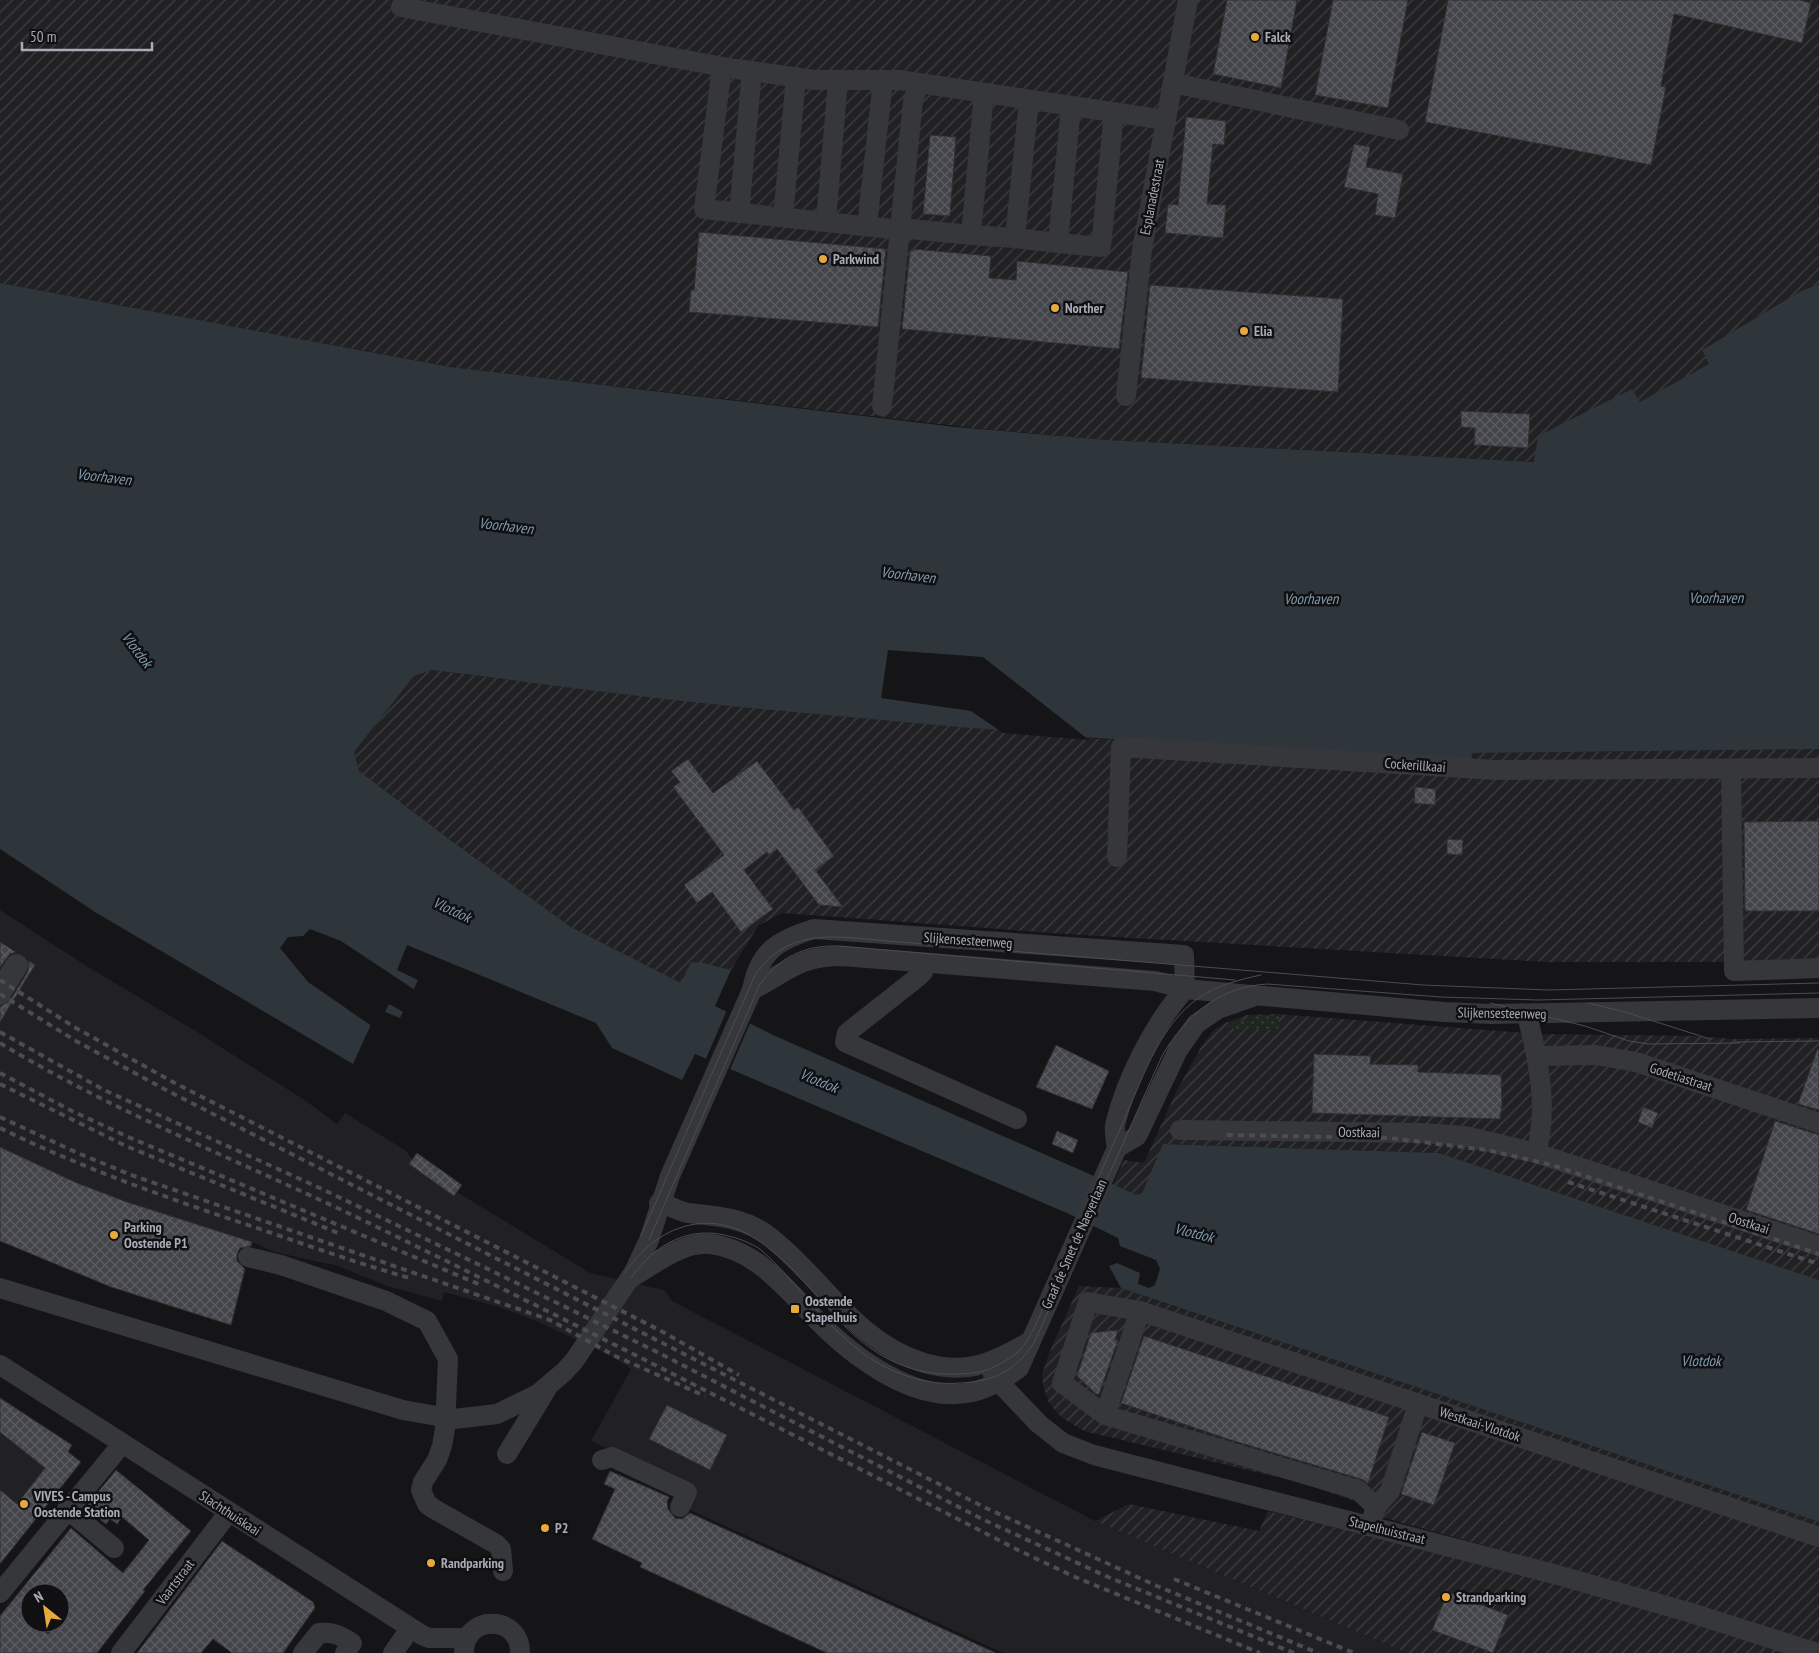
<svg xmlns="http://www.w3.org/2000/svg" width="1819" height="1653" font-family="'PT Sans Narrow',sans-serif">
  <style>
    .built { fill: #212124 }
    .industrial { fill: url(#industrial-furrows) }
    .grass { fill: url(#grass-dots) }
    .water { fill: #2e363c }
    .pier { fill: #151517 }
    .building { fill: url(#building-cross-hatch); stroke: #2f2f33; fill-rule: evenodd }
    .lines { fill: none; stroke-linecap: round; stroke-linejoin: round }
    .minor { stroke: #36373b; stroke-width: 20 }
    .tram { stroke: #4b4d52; stroke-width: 1 }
    .rail { stroke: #4b4d52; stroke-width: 4; stroke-dasharray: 6 5; stroke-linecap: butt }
    .poi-dot { fill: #e7a93c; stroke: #101012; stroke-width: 2 }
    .labels { text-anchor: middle; stroke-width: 5; stroke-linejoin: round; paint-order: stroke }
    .poi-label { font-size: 14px; font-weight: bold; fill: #a8acb6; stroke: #101012; text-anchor: start }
    .street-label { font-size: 14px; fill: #a8acb6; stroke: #101012 }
    .water-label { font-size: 15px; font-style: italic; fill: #809baf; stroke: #101012 }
  </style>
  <defs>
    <pattern id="industrial-furrows" width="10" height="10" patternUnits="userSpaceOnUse" patternTransform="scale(1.25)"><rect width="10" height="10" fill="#212124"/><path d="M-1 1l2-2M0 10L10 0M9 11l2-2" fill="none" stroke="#3e3f42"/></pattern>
    <pattern id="grass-dots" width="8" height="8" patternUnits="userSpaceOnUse" patternTransform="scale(1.25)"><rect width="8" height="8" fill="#1f2620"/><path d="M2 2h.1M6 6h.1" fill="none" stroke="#3d433e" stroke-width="1.8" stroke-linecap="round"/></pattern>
    <pattern id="building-cross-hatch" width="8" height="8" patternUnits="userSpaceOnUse" patternTransform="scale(1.25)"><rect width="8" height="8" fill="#44454a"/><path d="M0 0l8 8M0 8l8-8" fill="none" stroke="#5c5d62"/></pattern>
  </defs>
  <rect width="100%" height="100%" fill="#151517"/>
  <g class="built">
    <path d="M0 910 88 967 194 1030 306 1101 337 1124 345 1113 405 1150 412 1159 417 1153 462 1185 457 1192 590 1273 664 1290 672 1301 1095 1521 1407 1653H1003L688 1509 689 1485 591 1441 631 1369 613 1357 539 1322 499 1307 444 1292 442 1301 387 1286 338 1266 274 1252 252 1242 157 1213 77 1183 0 1147Z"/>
    <path d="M0 1397 72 1445 68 1452 81 1462 19 1541 10 1547 12 1549 0 1564Z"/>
  </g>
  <g class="industrial">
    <path d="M0 0H1819V284L1801 291 1702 350 1710 364 1639 403 1631 389 1535 462 1108 440 974 428 450 367 0 283Z"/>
    <path d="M432 670 680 700 839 716 1115 740 1471 766V753L1819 749V958L1726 962H1546L1081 935 782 913 758 926 731 970 704 963 681 983 571 927 457 845 359 771 354 752 414 676Z"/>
    <path d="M1277 1014 1538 1034 1693 1036 1734 1039 1819 1038V1280L1439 1153 1164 1144 1142 1193 1137 1195 1113 1185 1124 1160 1144 1163 1177 1090 1203 1044 1214 1030 1225 1023 1247 1015Z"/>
    <path d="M1079 1286 1121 1288 1819 1522V1648L1560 1566 1377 1516 1378 1509 1302 1483 1084 1431 1061 1417 1049 1403 1043 1386 1042 1374 1050 1351Z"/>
    <path d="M1129 1504 1259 1531 1268 1511 1531 1576 1800 1653H1407L1095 1521Z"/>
  </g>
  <path class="grass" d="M1255 1016H1279L1278 1030 1235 1029 1225 1026Z"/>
  <path class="water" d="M0 283 450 367 830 412 955 427 1108 440 1534 462 1538 436 1632 389 1640 402 1709 364 1702 350 1801 291 1819 284V749L1472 753 1471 766C1208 747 945 728 682 701 599 692 516 680 432 670L414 676 354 752 359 771 457 845 571 927 681 983 691 962 704 963 731 970 715 1006 773 1035 1137 1195 1142 1193 1163 1144 1439 1153 1819 1280V1522L1121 1288 1109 1266 1117 1263 1140 1273 1138 1284 1149 1288 1155 1285 1160 1269 1156 1260 1120 1246 1118 1238 1067 1213 695 1054 682 1080 612 1048 596 1023 407 945 397 970 418 980 400 1018 378 1009 353 1064 95 912 0 849Z"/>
  <g class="pier">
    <path d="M888 650 983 657 1089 740 1003 733 971 711 881 698Z"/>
    <path d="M310 929 341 941 415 990 405 1013 389 1004 384 1014 380 1012 373 1027 308 982 280 948 288 937 303 936Z"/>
    <path d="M727 1010 751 1021 729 1072 705 1061Z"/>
  </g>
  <g class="building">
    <path d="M1227 0H1297L1281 88 1213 74Z"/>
    <path d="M1333 0H1408L1388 108 1315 95Z"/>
    <path d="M1448 0H1799L1811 3 1802 43 1674 14 1661 86 1666 87 1651 165 1425 122Z"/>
    <path d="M1186 117 1226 121 1224 145 1213 144 1207 204 1226 205 1223 238 1165 233 1168 204 1178 205Z"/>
    <path d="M930 135 956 137 950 216 923 214Z"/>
    <path d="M1354 144 1370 147 1366 167 1403 174 1395 218 1375 215 1378 194 1344 187Z"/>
    <path d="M699 232 886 249 878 327 689 312 691 290H694Z"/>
    <path d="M913 249 991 256 989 278 1016 280 1017 261 1128 272 1119 349 902 329 910 251H913Z"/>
    <path d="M1150 285 1343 299 1338 392 1141 378Z"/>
    <path d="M1461 411 1530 414 1528 448 1474 445 1475 428 1461 427Z"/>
    <path d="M688 759 713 793 757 761 794 810 798 807 834 856 815 870 843 907 819 905 777 849 769 855 767 852 744 870 773 909 741 932 712 892 697 903 684 885 724 855 673 787 680 782 671 771Z"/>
    <path d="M1415 787 1436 789 1435 805 1414 803Z"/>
    <path d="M1819 821V911H1745L1744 822Z"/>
    <path d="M1447 839 1463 840 1462 855 1447 854Z"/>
    <path d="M0 942 16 952 10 954 0 967Z"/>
    <path d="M29 961 35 965 0 1022V1007L10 1001 28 971Z"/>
    <path d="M1056 1045 1109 1071 1092 1109 1036 1087Z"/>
    <path d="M1817 1050H1819V1110L1798 1104Z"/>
    <path d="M1314 1054 1371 1056 1370 1064 1418 1065V1072L1501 1075 1502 1104 1500 1119 1312 1113Z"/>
    <path d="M1643 1107 1658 1113 1652 1128 1638 1122Z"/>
    <path d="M1775 1121 1819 1135V1234L1746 1210Z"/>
    <path d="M1057 1131 1078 1140 1073 1153 1052 1144Z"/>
    <path d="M0 1147 77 1183 127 1202 252 1242 251 1246 240 1248 237 1254V1261L245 1269 231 1325 111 1287 0 1241Z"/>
    <path d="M417 1153 462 1185 454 1196 409 1164Z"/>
    <path d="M1118 1330 1115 1340H1118L1099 1394H1096L1077 1376 1091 1333Z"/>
    <path d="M1144 1336 1389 1417 1368 1483 1361 1479 1231 1440 1121 1403Z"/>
    <path d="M0 1398 72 1445 68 1452 81 1462 0 1564V1490L17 1504 45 1468 0 1432Z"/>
    <path d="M667 1405 727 1435 710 1470 649 1439Z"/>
    <path d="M1422 1432 1455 1443 1434 1505 1401 1494Z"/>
    <path d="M116 1470 191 1531 143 1590 145 1591 97 1653H0V1616L71 1528 123 1573 149 1540 122 1517 117 1524 110 1519 106 1524 85 1508ZM30 1593H60V1623H57L48 1634 34 1623H30Z"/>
    <path d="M610 1471 669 1497 667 1502 668 1509 675 1518 682 1519 690 1513 996 1653H827L640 1567 642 1563 592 1539 615 1489 604 1484Z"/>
    <path d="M222 1541 313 1602 315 1608 283 1653H232L213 1639 201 1653H137Z"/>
    <path d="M1448 1592 1508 1615 1493 1653 1432 1630Z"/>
  </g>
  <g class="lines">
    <g class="minor">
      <path d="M401 7 729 68 814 80H899L1166 120"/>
      <path d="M722 67 704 209 901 230"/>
      <path d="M1173 83 1399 130"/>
      <path d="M739 213 752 71"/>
      <path d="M783 217 796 77"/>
      <path d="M826 222 838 80"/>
      <path d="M867 226 883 80"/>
      <path d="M901 228 971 235 984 93"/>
      <path d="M971 235 1015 238 1029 100"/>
      <path d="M1015 238 1058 243 1071 106"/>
      <path d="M1058 243 1101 247 1114 112"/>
      <path d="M1126 396 1142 250 1188 0"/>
      <path d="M882 406 913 101 919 83"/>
      <path d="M1731 769 1734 971 1819 968"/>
      <path d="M1117 857 1121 747 1496 770 1819 768"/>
      <path d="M924 963 923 972 918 977 847 1033 845 1042 1017 1119"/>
      <path d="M0 990 16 964 18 965 0 995"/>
      <path d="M752 990C787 972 799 956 842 956L1155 981 1185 989 1444 1012 1491 1014 1819 1008"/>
      <path d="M1527 1015C1538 1059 1549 1108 1536 1153"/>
      <path d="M1538 1056 1596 1055 1636 1062 1819 1123"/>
      <path d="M1180 1130 1423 1133 1465 1136 1536 1153 1819 1246"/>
      <path d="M1117 1148 1137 1136 1178 1050 1196 1024 1218 1009 1252 997"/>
      <path d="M659 1203C669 1205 678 1211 688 1213 717 1216 746 1218 770 1237 824 1279 855 1342 924 1363 945 1369 970 1370 991 1361 1005 1356 1018 1348 1031 1341"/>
      <path d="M248 1257 281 1265 386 1301 427 1321 448 1359 445 1429 442 1446 437 1460 423 1482 421 1490 427 1504 434 1509 496 1544 501 1549 503 1571"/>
      <path d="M631 1278C653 1265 683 1241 710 1244 756 1249 786 1289 816 1319 853 1357 916 1405 972 1392 990 1388 1005 1378 1019 1368L1117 1148C1116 1141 1114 1132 1115 1125 1126 1079 1154 1024 1185 989"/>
      <path d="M0 1288 403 1410 454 1419 497 1414 538 1394 564 1372 574 1361 634 1272 649 1240 670 1176 752 990C759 951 778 940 814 929L1184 955 1185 989"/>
      <path d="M989 1362 994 1377 1039 1424 1063 1443 1094 1455 1554 1574 1688 1612 1817 1653"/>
      <path d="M0 1365 422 1635 429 1638H467"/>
      <path d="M1105 1415 1140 1311"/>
      <path d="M507 1454 546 1390"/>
      <path d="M602 1460 612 1457 687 1492 680 1507"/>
      <path d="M1376 1507 1390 1491 1418 1404"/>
      <path d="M67 1509 114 1548"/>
      <path d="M1370 1525 1376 1507 1358 1490 1105 1415 1062 1383 1088 1302 1140 1311 1819 1537"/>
      <path d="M0 1593 122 1444"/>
      <path d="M121 1653 229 1512"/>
      <path d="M303 1653 319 1633C334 1632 340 1635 352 1643L345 1653"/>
      <path d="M393 1653 405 1636"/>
      <path d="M464 1653C463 1614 521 1614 520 1653"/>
    </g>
    <g class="tram">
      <path d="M1490 1003 1585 1026 1629 1041 1648 1044 1740 1043"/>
      <path d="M1588 1003 1625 1012 1710 1039"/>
      <path d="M1735 1042 1819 1041"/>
      <path d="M641 1236 755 975C791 922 846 939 901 942L1423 985 1549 990 1819 983"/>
      <path d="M649 1240 759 986C779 957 804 945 839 946L1235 980"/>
      <path d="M624 1274C641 1250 660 1232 690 1225 768 1209 814 1308 869 1347 892 1364 920 1374 948 1374 963 1374 981 1374 994 1367 1002 1363 1011 1358 1018 1352 1033 1339 1048 1295 1056 1276 1078 1224 1101 1172 1124 1120 1142 1080 1157 1032 1192 1003 1211 987 1237 980 1261 975"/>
      <path d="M631 1278C655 1244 690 1224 732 1237 741 1239 752 1244 760 1249 797 1281 824 1326 864 1354 892 1374 927 1386 961 1383 995 1381 1015 1371 1034 1343L1162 1056C1185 1016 1219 987 1267 984L1441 997 1538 1000 1819 993"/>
    </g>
    <g class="rail">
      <path d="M0 980 76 1028 171 1081 661 1331 739 1375"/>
      <path d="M0 994 76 1041 164 1089 986 1508 1157 1586 1318 1653"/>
      <path d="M0 1032 104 1090 322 1189 490 1270 659 1353 982 1519 1108 1577 1294 1653"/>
      <path d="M0 1043C119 1115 250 1165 375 1226 592 1332 806 1441 1020 1551L1075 1577 1260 1653"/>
      <path d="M0 1073 72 1111 126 1136 481 1285"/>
      <path d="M0 1084 126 1146 338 1233"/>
      <path d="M0 1117 80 1154 134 1176 550 1320 615 1356 705 1396"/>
      <path d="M0 1128C82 1168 167 1198 254 1227 307 1245 359 1264 413 1279"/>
      <path d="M1227 1135 1389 1138 1487 1150 1552 1165 1819 1254"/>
      <path d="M1568 1182 1819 1264"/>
      <path d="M1174 1579 1354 1653"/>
    </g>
  </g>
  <g class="poi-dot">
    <circle cx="1255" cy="37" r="5"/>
    <circle cx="823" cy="259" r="5"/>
    <circle cx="1055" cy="308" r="5"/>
    <circle cx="1244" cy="331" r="5"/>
    <circle cx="114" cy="1235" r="5"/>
    <rect x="790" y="1304" width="10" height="10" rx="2.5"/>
    <circle cx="24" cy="1504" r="5"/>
    <circle cx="545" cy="1528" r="5"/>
    <circle cx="431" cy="1563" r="5"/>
    <circle cx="1446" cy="1597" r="5"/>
  </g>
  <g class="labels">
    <g class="poi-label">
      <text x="1265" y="42">Falck</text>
      <text x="833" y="264">Parkwind</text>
      <text x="1065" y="313">Norther</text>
      <text x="1254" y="336">Elia</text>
      <text x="124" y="1232">Parking<tspan x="124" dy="16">Oostende P1</tspan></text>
      <text x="805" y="1306">Oostende<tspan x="805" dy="16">Stapelhuis</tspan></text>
      <text x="34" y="1501">VIVES - Campus<tspan x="34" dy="16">Oostende Station</tspan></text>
      <text x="555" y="1533">P2</text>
      <text x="441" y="1568">Randparking</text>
      <text x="1456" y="1602">Strandparking</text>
    </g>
    <g class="street-label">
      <text transform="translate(1152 197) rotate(-79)" y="5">Esplanadestraat</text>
      <text transform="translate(1415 765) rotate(4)" y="5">Cockerillkaai</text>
      <text transform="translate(968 940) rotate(4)" y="5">Slijkensesteenweg</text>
      <text transform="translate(1502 1013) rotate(1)" y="5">Slijkensesteenweg</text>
      <text transform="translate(1681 1077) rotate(18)" y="5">Godetiastraat</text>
      <text transform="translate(1359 1132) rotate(1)" y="5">Oostkaai</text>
      <text transform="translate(1749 1223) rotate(18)" y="5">Oostkaai</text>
      <text transform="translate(1074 1244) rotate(-66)" y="5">Graaf de Smet de Naeyerlaan</text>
      <text transform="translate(1480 1424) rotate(18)" y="5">Westkaai-Vlotdok</text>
      <text transform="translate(230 1513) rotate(33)" y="5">Slachthuiskaai</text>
      <text transform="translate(1387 1530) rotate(14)" y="5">Stapelhuisstraat</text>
      <text transform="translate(175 1582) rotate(-53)" y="5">Vaartstraat</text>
    </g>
    <g class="water-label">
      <text transform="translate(104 477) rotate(7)" y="5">Voorhaven</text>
      <text transform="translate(506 526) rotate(7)" y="5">Voorhaven</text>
      <text transform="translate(908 575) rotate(7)" y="5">Voorhaven</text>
      <text x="1716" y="603">Voorhaven</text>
      <text x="1311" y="604">Voorhaven</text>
      <text transform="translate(137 650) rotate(53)" y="5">Vlotdok</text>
      <text transform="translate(452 910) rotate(25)" y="5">Vlotdok</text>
      <text transform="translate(819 1081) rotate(23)" y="5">Vlotdok</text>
      <text transform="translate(1194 1233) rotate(14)" y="5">Vlotdok</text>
      <text x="1701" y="1366">Vlotdok</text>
    </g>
  </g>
  <g transform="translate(45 1608) rotate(330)"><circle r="24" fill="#101012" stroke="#4d4e54"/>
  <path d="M0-4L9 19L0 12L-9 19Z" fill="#e7a93c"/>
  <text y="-8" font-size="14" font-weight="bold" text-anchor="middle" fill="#a8acb6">N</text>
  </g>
  <path d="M22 42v8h130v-8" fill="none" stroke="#a8acb6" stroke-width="2.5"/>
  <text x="30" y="42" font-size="15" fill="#a8acb6" stroke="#101012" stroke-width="4" paint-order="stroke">50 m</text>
</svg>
